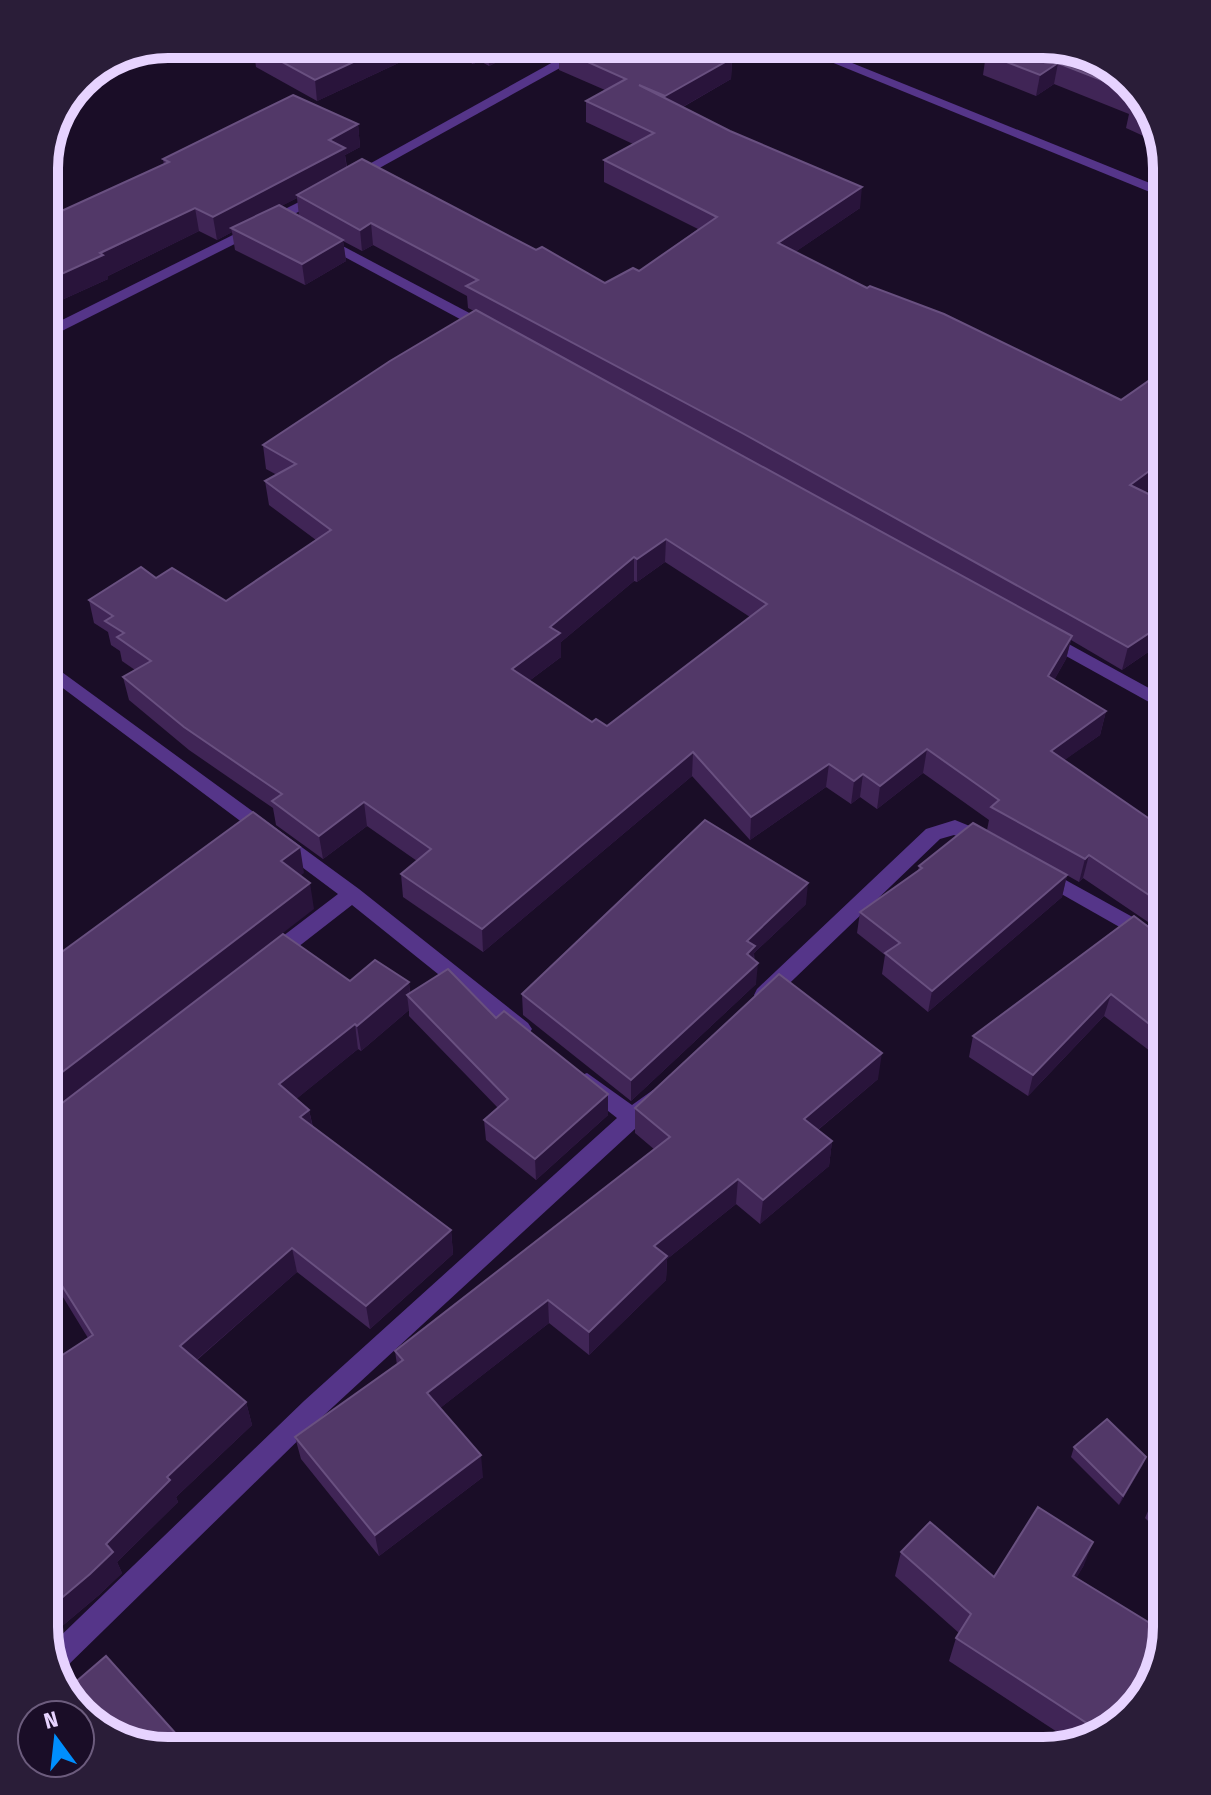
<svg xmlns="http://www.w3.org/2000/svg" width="1211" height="1795" font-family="'Fira Sans Condensed',sans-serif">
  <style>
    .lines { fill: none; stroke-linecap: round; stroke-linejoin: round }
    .minor { fill: #553589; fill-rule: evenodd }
    .wall { fill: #402556; fill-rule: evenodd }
    .shaded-wall { fill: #29143b }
    .building { fill: #523868; stroke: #695080; stroke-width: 2; fill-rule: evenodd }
    .rim { fill: none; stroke: #e7d3ff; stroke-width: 10 }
  </style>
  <rect width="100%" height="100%" fill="#1a0d27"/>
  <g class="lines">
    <g class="minor">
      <path d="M787 44H805L1167 190V199Z"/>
      <path d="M582 46 589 50 587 53 356 181 351 182 344 178Z"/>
      <path d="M319 192 324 193V199L44 340V329Z"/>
      <path d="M320 234 494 326 497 329 494 332H484L315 241 313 238Z"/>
      <path d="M1045 631 1167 698V712L1039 641 1036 637Z"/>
      <path d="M44 659 359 889 528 1023 532 1029 528 1035 521 1037 514 1035 352 905 280 961H266L263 955 266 949 338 894 44 674Z"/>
      <path d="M955 820 994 836 997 841 994 846 987 848 954 835 940 839 771 1001H757L754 995 757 989 926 829Z"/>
      <path d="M1042 867 1167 936V954L1035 879 1032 874 1035 869Z"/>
      <path d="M587 1073 632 1105 653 1090 661 1093 664 1099 661 1105 322 1417 62 1671 56 1674 49 1647 304 1401 617 1118 579 1088 576 1082 579 1076Z"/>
    </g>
  </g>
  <g class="wall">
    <path d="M258 44H700L732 58 731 79 683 107 860 208 795 252 867 288 1121 400 1167 368V477L1145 492 1167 503V651L1157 646 1122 670 1071 640 1066 659 1054 680 1106 711 1100 735 1064 760 1167 831V911L1151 924 1083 878 1079 882 987 830 989 820 923 773 877 809 860 797 851 804 826 787 750 840 692 776 483 952 403 897 401 874 417 861 367 826 323 859 276 825 273 808 189 750 129 700 123 677 135 670 122 661 120 651 111 645 108 632 94 623 89 600 156 578 226 601 316 540 269 505 265 481 277 475 266 469 263 445 474 311 468 308 467 296 373 245 362 251 343 241 346 261 305 285 235 250 232 232 217 240 199 231 108 276V279L44 308V219L164 165 163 159 358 124 360 147 345 155 347 167 536 250 605 283 639 271 698 229 604 182V160L633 144 586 122V101L605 90 559 70V54L543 62 519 51 489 66 480 61 473 64 437 45 317 101 256 67 253 46ZM297 198 299 216 281 206ZM665 562 750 617 607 726 592 722 529 681 561 657V642L634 581 637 582Z"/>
    <path d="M976 44H1051L1106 61 1151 106 1161 144 1126 128 1129 114 1054 84 1036 96 983 75 986 54 991 50Z"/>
    <path d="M919 866 1067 875 1062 897 928 1012 882 974 885 955 857 933 860 912 918 871Z"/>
    <path d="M806 904 754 953 756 984 631 1101 523 1015 522 994Z"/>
    <path d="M1167 941V1064L1104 1016 1028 1096 969 1057 973 1036Z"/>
    <path d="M350 981 409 982 410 993 496 1018 608 1115 536 1180 486 1140 484 1120 498 1108 409 1016V1010L361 1051 358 1049 296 1099 309 1110 313 1127 451 1230 453 1254 370 1329 297 1272 197 1360 246 1402 252 1425 176 1497 178 1502 117 1562 122 1573 99 1595 61 1627 59 1625 46 1636 44 1628 47 1365 88 1338 44 1266V1117Z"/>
    <path d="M878 1079 818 1130 832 1141 829 1166 760 1224 736 1204 667 1259 666 1280 589 1355 549 1323 440 1408 483 1477 379 1556 301 1459 295 1437 397 1365 395 1351 655 1150 635 1133V1108Z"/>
    <path d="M1074 1447 1146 1457 1142 1466 1119 1505 1071 1457Z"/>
    <path d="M1167 1484V1539L1145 1518 1155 1495Z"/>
    <path d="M901 1552 994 1577 1084 1565 1076 1578 1105 1735 1074 1743 949 1661 956 1638 959 1633 895 1576Z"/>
  </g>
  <g class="shaded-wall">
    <path d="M392 44 437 45 317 101 315 80Z"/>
    <path d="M472 44H479L480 61 473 64Z"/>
    <path d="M490 44H518L519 51 489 66 488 45Z"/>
    <path d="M543 44H576L559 49V54L543 62Z"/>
    <path d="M732 58 731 79 665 117V96Z"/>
    <path d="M1058 63 1054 84 1036 96 1040 75Z"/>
    <path d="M358 124 360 147 345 155 347 172 297 195V198L235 230 231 228 232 232 217 240 213 217 329 140Z"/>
    <path d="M862 187 860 208 776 265 778 243Z"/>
    <path d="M195 208 199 231 108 276V279L44 308V282Z"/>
    <path d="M371 223 373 245 362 251 360 230Z"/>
    <path d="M343 240 346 261 305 285 302 264Z"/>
    <path d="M1167 458V477L1125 507 1130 485Z"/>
    <path d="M666 539 665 562 637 582V559Z"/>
    <path d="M634 557V581L561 642V657L513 693 512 669 550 627Z"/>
    <path d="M1163 624 1157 646 1122 670 1128 647Z"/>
    <path d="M1072 636 1066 659 1043 700 1048 676Z"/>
    <path d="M1106 711 1100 735 1045 774 1051 751Z"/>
    <path d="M927 749 923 773 877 809 880 786Z"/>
    <path d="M693 752 692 776 483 952 482 929Z"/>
    <path d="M829 764 826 787 750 840 751 817Z"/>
    <path d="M863 774 860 797 851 804 854 781Z"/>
    <path d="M364 802 367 826 323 859 319 836Z"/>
    <path d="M300 847 304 873 285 887 281 861Z"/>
    <path d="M1089 855 1083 878 1079 882 1085 859Z"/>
    <path d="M1067 875 1062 897 928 1012 932 991Z"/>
    <path d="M310 883 314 909 44 1117V1086Z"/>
    <path d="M808 883 806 904 754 953 753 967 758 963 756 984 631 1101V1080L747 941Z"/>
    <path d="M1167 894V911L1151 924 1158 901Z"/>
    <path d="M409 982 410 998 407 995 409 1010 361 1051 357 1026Z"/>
    <path d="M1111 994 1104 1016 1028 1096 1033 1075Z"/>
    <path d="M355 1024 358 1049 284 1109 279 1084Z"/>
    <path d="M882 1053 878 1079 801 1144 804 1119Z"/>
    <path d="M608 1094V1115L536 1180 535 1159Z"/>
    <path d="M309 1110 314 1134 300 1117Z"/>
    <path d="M832 1141 829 1166 760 1224 763 1200Z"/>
    <path d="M738 1179 736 1204 667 1259 666 1280 589 1355V1332L654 1246Z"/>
    <path d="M451 1230 453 1254 370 1329 366 1306Z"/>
    <path d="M292 1248 297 1272 187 1368 180 1346Z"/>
    <path d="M548 1300 549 1323 430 1416 427 1393Z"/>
    <path d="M246 1402 252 1425 176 1497 178 1502 117 1562 122 1573 99 1595 61 1627 51 1607 106 1544 167 1477Z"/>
    <path d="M481 1455 483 1477 379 1556 375 1535Z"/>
    <path d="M1146 1457 1142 1466 1119 1505 1123 1496Z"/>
    <path d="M1093 1542 1084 1565 1064 1599 1073 1576Z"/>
    <path d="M49 1605 59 1625 46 1636 44 1628V1609Z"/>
    <path d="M186 1745 188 1751H179Z"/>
  </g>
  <g class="building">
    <path d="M258 44H392L315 80 253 46Z"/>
    <path d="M567 44H700L732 58 665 96 639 85 730 131 862 187 778 243 867 288 870 286 944 314 1121 400 1167 368V458L1130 485 1167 503V626L1163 624 1128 647 742 433 466 286 478 280 371 223 360 230 297 195 362 159 536 250 542 247 605 283 633 268 639 271 717 217 604 160 654 133 586 101 626 79 559 49Z"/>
    <path d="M1001 44H1051L1106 61 1140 95 1058 63 1040 75 986 54Z"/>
    <path d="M293 95 358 124 329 140 345 148 213 217 195 208 100 253 103 255 44 282V219L169 162 163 159Z"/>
    <path d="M1144 99 1151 106 1154 117 1130 107Z"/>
    <path d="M279 205 343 240 302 264 231 228Z"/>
    <path d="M476 310 1072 636 1048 676 1106 711 1051 751 1167 831V894L1158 901 1089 855 1085 859 991 807 999 800 927 749 880 786 863 774 854 781 829 764 751 817 693 752 482 929 401 874 431 849 364 802 319 836 272 801 282 794 184 727 123 677 151 661 117 637 124 633 105 621 113 616 89 600 141 567 156 578 172 568 226 601 331 530 265 481 296 464 263 445 390 361ZM666 539 767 604 607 726 596 719 592 722 512 669 560 633 550 627 634 557 637 559Z"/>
    <path d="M253 812 300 847 281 861 310 883 44 1086V965Z"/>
    <path d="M705 820 808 883 747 941 755 946 747 954 758 963 631 1080 522 994Z"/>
    <path d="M973 823 1067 875 932 991 885 953 900 943 860 912 922 868 919 866Z"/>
    <path d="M1134 916 1167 941V1038L1111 994 1033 1075 973 1036Z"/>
    <path d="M283 934 350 981 375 960 409 982 357 1026 355 1024 279 1084 309 1110 300 1117 451 1230 366 1306 292 1248 180 1346 246 1402 167 1477 170 1480 106 1544 113 1552 90 1574 51 1607 49 1605 44 1609V1362L47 1365 93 1335 44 1257V1117Z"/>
    <path d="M448 969 496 1018 504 1011 608 1094 535 1159 484 1120 508 1099 407 995Z"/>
    <path d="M779 974 882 1053 804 1119 832 1141 763 1200 738 1179 654 1246 667 1256 589 1332 548 1300 427 1393 481 1455 375 1535 295 1437 403 1360 395 1351 670 1137 635 1108Z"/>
    <path d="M1107 1419 1146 1457 1123 1496 1074 1447Z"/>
    <path d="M1167 1484V1506L1155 1495Z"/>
    <path d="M1038 1507 1093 1542 1073 1576 1166 1633 1150 1690 1105 1735 956 1638 971 1614 901 1552 930 1522 994 1577Z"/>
    <path d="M106 1656 186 1745 179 1751H160L105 1734 64 1692Z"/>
  </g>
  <path d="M0 0H1211V1795H0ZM168 58H1043A110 110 0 0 1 1153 168V1627A110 110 0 0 1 1043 1737H168A110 110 0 0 1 58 1627V168A110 110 0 0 1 168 58Z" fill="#2a1d38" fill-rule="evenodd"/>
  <path class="rim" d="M168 58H1043A110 110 0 0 1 1153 168V1627A110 110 0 0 1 1043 1737H168A110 110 0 0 1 58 1627V168A110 110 0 0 1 168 58Z"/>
  <g transform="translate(56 1739) rotate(345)"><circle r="38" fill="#1a0d27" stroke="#6c5c7d" stroke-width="2"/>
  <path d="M0-6L14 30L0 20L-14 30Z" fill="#008ffe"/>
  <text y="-12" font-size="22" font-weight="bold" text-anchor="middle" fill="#e7d3ff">N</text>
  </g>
</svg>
